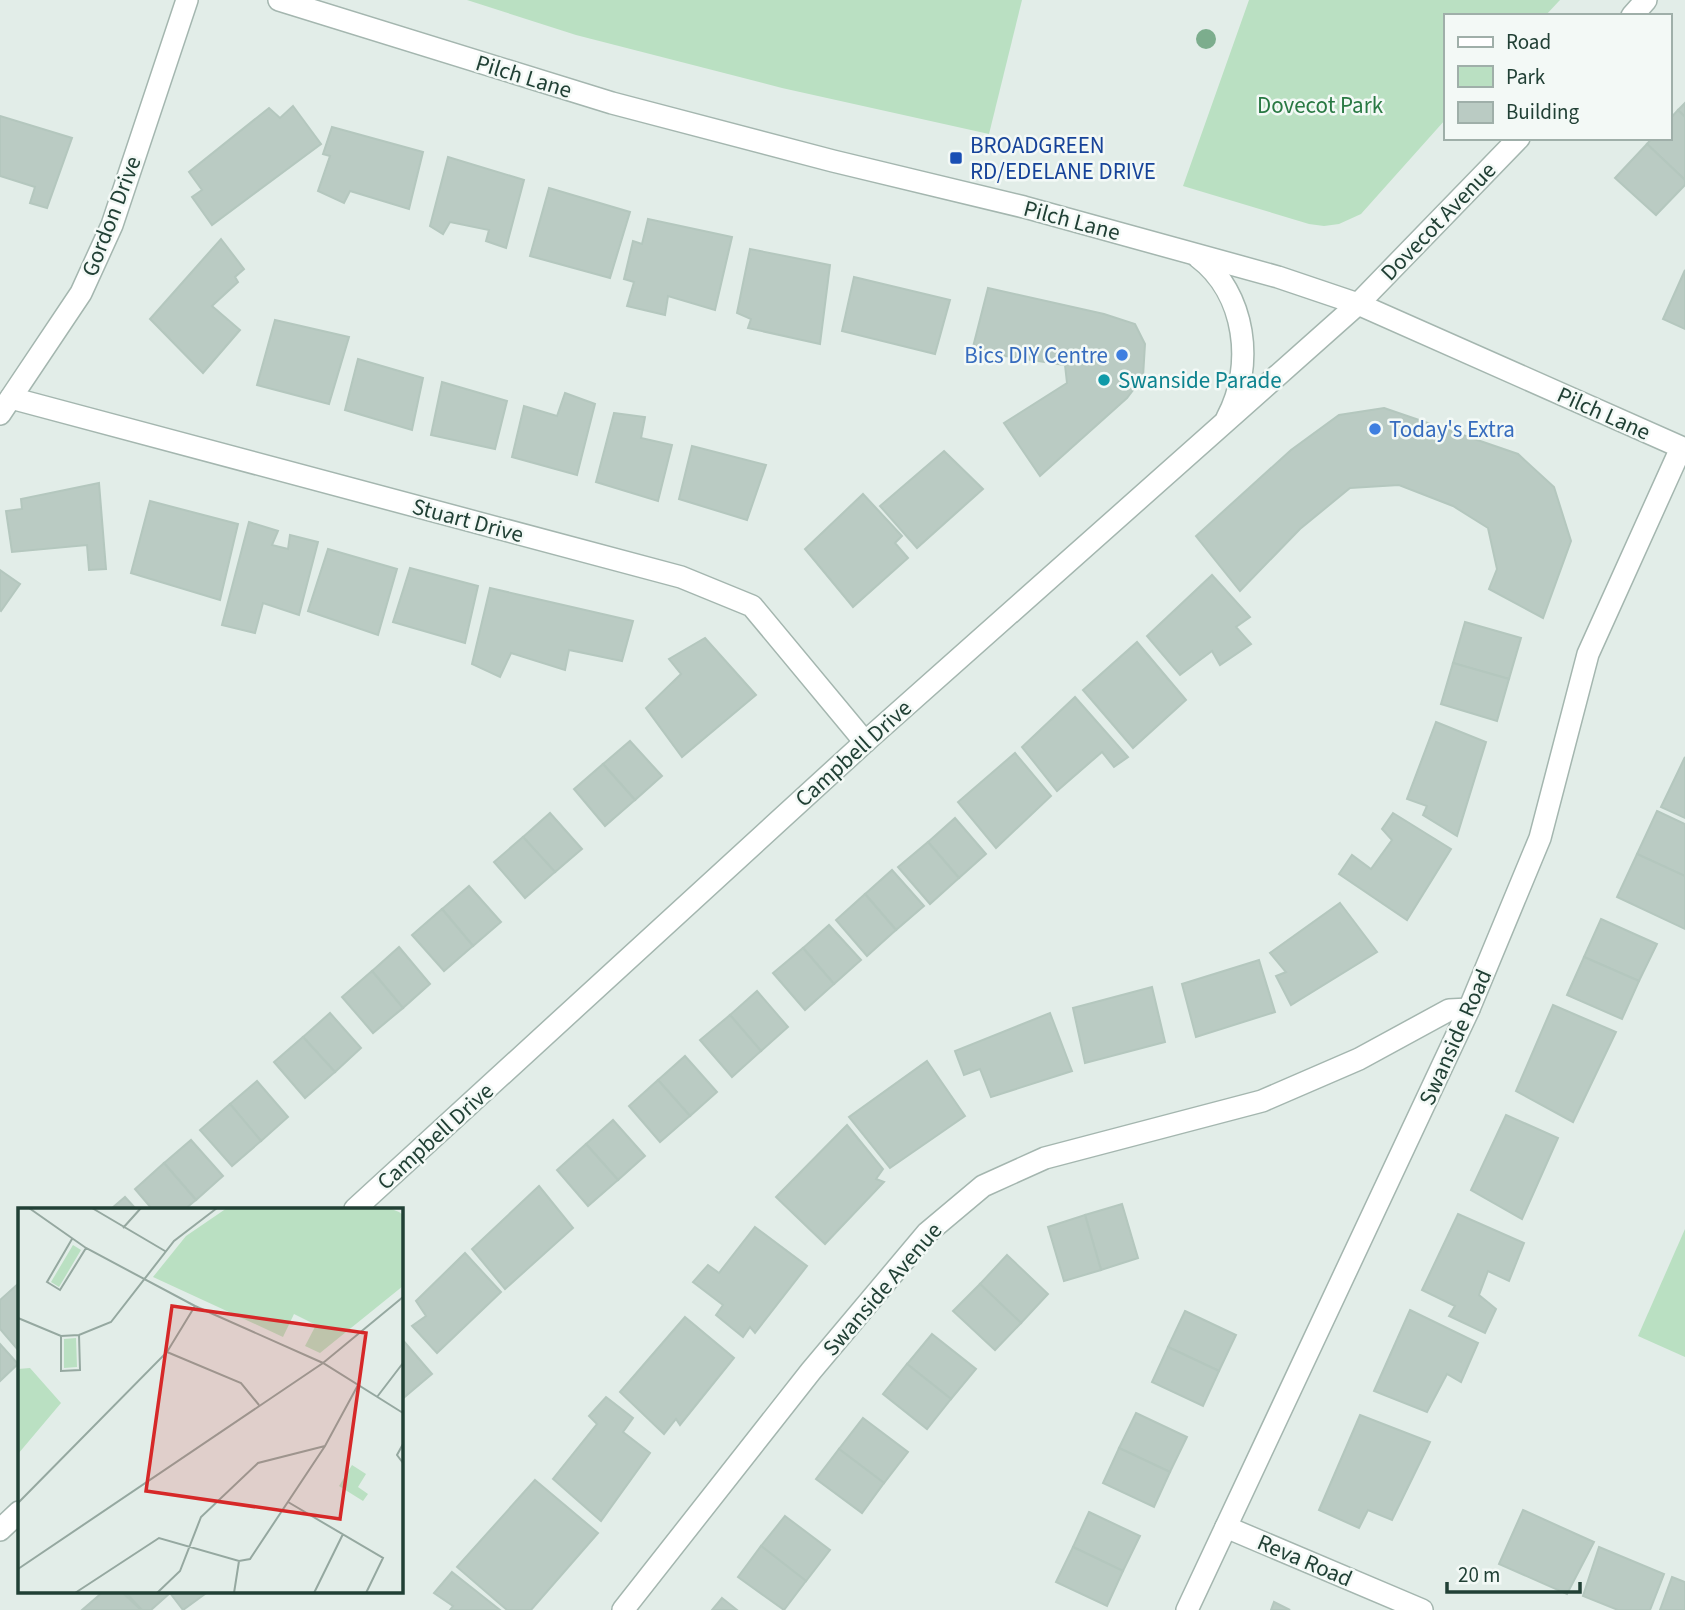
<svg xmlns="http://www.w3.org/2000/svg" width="1685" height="1610" font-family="'Source Sans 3',sans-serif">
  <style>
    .green { fill: #bae0c2 }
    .building { fill: #bacbc3; stroke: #b4c7be; stroke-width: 2 }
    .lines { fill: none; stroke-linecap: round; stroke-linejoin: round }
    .minor-casing { stroke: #a4b6af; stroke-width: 24 }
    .minor { stroke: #fff; stroke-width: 21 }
    .tree { fill: #7cad8d }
    .transit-dot { fill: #1a4fb4; stroke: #f3f9f6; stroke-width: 2.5 }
    .shop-dot { fill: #3f7fe0; stroke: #f3f9f6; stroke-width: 2.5 }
    .culture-dot { fill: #0f9aa8; stroke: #f3f9f6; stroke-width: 2.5 }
    .labels { text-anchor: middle; stroke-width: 5; stroke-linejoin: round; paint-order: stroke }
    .street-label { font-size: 23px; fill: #214035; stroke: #f3f9f6 }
    .park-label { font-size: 23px; fill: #297943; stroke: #f3f9f6 }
    .transit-label { font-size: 23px; fill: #164399; stroke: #f3f9f6; text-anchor: start }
    .shop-label { font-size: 23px; fill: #366cbe; stroke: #f3f9f6; text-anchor: end }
    .culture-label { font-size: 23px; fill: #0d838f; stroke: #f3f9f6; text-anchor: start }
    .inset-road { fill: none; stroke: #95a8a0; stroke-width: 2 }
    .view { fill: #d62828; fill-opacity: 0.15; stroke: #d62828; stroke-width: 3.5 }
    .inset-edge { fill: none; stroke: #214035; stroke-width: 3.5 }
  </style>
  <rect width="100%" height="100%" fill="#e2ede8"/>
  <g class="green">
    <path d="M467 0H1022L989 134 782 88 576 35Z"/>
    <path d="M1249 0H1560L1545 16H1445V120L1361 214 1339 224 1324 226 1309 224 1183 186Z"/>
    <path d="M1685 1229V1357L1638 1336Z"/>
  </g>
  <g class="building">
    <path d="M1685 103V117L1678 110Z"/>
    <path d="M293 106 321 144 212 225 192 197 202 190 189 172 269 108 280 118Z"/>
    <path d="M1678 110 1685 117V180L1647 144 1652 138H1669V120Z"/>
    <path d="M0 116 72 138 47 208 30 203 35 187 0 176Z"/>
    <path d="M332 127 423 152 409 209 350 191 344 203 318 191 330 156 323 154Z"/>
    <path d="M1647 144 1685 180V185L1656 215 1615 178Z"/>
    <path d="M448 157 524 180 506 248 486 241 489 230 450 222 443 234 430 226Z"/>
    <path d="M549 188 630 212 610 278 530 256Z"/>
    <path d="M648 219 732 237 715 310 668 296 665 315 627 306 634 282 624 279 633 241 642 244Z"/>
    <path d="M221 239 244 269 235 277 238 282 212 306 240 330 203 373 150 319Z"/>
    <path d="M750 249 830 265 820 344 748 328 751 319 737 313Z"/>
    <path d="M1685 270V329L1663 319Z"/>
    <path d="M854 277 950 300 935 354 842 331Z"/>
    <path d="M988 288 1104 314 1135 324 1145 344 1143 377 1127 398 1040 476 1004 423 1067 383 1065 365 972 351Z"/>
    <path d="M275 320 349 337 329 404 257 385Z"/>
    <path d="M358 359 423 378 412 430 345 410Z"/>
    <path d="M442 382 507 401 495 449 431 435Z"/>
    <path d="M565 393 595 404 577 475 512 457 524 406 557 416Z"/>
    <path d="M1384 408 1518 454 1554 487 1571 541 1543 618 1489 589 1497 569 1488 528 1453 506 1399 485 1350 488 1300 529 1240 591 1196 536 1291 450 1339 415Z"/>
    <path d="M614 413 645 417 641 438 672 445 658 501 596 482Z"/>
    <path d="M692 446 766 465 747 520 679 499Z"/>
    <path d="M944 451 983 489 917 548 880 506Z"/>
    <path d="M99 483 106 569 89 570 87 545 12 552 6 511 22 509 21 499Z"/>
    <path d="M863 494 902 536 895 543 908 558 853 607 805 549Z"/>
    <path d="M150 501 238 524 220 600 131 573Z"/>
    <path d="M249 522 278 531 272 545 288 549 290 535 318 542 299 615 263 603 255 633 222 625Z"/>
    <path d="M328 549 397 569 378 635 308 611Z"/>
    <path d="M410 568 478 586 465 643 393 622Z"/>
    <path d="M0 570 20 584 1 611 0 610Z"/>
    <path d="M1212 575 1250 617 1236 627 1251 644 1220 665 1212 651 1180 675 1147 636Z"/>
    <path d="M490 588 633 621 622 661 569 650 565 670 511 653 500 677 472 664Z"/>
    <path d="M1465 622 1521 638 1509 679 1453 663Z"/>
    <path d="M705 638 756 695 682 757 646 708 681 674 669 659Z"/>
    <path d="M1137 642 1186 700 1133 748 1083 690Z"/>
    <path d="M1453 663 1509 679 1497 721 1441 704Z"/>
    <path d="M1075 697 1128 757 1114 767 1102 752 1057 791 1022 747Z"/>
    <path d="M1436 722 1486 742 1457 836 1423 815 1427 806 1407 799Z"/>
    <path d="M630 741 662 776 635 800 603 764Z"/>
    <path d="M1015 753 1051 796 996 848 958 802Z"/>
    <path d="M1685 757V818L1661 807Z"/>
    <path d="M603 764 635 800 605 826 574 789Z"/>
    <path d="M1657 811 1685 824V876L1637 854Z"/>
    <path d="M550 813 582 849 555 872 523 837Z"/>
    <path d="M1393 813 1451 849 1407 920 1339 874 1352 855 1371 869 1392 840 1382 829Z"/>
    <path d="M955 818 986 854 959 878 928 842Z"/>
    <path d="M523 837 555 872 525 898 494 862Z"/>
    <path d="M928 842 959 878 930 904 898 867Z"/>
    <path d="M1637 854 1685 876V929L1617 897Z"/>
    <path d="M892 870 924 906 896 930 865 894Z"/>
    <path d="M469 886 501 922 473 946 442 909Z"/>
    <path d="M865 894 896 930 867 956 836 920Z"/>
    <path d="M1340 903 1377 952 1291 1005 1276 976 1286 972 1270 953Z"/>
    <path d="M442 909 473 946 444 971 412 935Z"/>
    <path d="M1601 919 1657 944 1639 981 1584 957Z"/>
    <path d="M829 925 861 960 834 984 803 948Z"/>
    <path d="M399 947 430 984 403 1008 372 971Z"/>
    <path d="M803 948 834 984 805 1010 773 973Z"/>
    <path d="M1584 957 1639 981 1622 1019 1567 995Z"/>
    <path d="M1259 960 1275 1012 1196 1037 1182 984Z"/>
    <path d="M372 971 403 1008 373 1033 342 997Z"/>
    <path d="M1152 987 1165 1042 1085 1063 1073 1008Z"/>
    <path d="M757 991 788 1027 761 1051 730 1015Z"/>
    <path d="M1553 1005 1616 1032 1573 1122 1516 1091Z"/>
    <path d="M330 1013 361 1048 335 1072 303 1037Z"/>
    <path d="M1050 1013 1072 1071 991 1097 980 1069 964 1075 955 1051Z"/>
    <path d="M730 1015 761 1051 732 1077 700 1040Z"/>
    <path d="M303 1037 335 1072 305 1098 274 1062Z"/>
    <path d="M685 1056 717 1092 690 1116 658 1080Z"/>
    <path d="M927 1061 965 1116 890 1168 849 1117Z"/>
    <path d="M658 1080 690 1116 660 1142 629 1106Z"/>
    <path d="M257 1081 288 1117 261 1141 230 1104Z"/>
    <path d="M230 1104 261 1141 232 1166 200 1130Z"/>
    <path d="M1506 1115 1558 1138 1522 1219 1471 1190Z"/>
    <path d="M613 1120 645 1156 618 1180 586 1144Z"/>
    <path d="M847 1125 883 1169 876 1179 884 1182 825 1244 776 1197Z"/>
    <path d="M191 1140 223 1176 196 1200 164 1163Z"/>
    <path d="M586 1144 618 1180 588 1206 557 1170Z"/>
    <path d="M164 1163 196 1200 185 1209H152L135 1189Z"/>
    <path d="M539 1186 573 1228 505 1289 472 1249Z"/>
    <path d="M125 1197 136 1209H111Z"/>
    <path d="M1122 1204 1138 1258 1101 1270 1085 1215Z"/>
    <path d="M1458 1214 1524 1243 1509 1281 1488 1271 1479 1295 1496 1309 1485 1333 1449 1316 1455 1306 1422 1290Z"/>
    <path d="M1085 1215 1101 1270 1064 1281 1048 1227Z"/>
    <path d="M755 1227 807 1266 755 1333 750 1327 743 1337 716 1315 723 1305 693 1282 708 1265 719 1273Z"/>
    <path d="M465 1253 501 1292 437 1353 412 1326 426 1316 416 1301Z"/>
    <path d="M1007 1255 1048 1294 1021 1323 980 1284Z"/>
    <path d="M19 1283V1351L0 1329V1300Z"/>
    <path d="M980 1284 1021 1323 995 1350 953 1311Z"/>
    <path d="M1410 1310 1478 1343 1461 1382 1447 1374 1427 1412 1374 1391Z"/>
    <path d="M1185 1311 1236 1335 1219 1371 1168 1347Z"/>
    <path d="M685 1317 734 1358 680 1425 676 1419 664 1434 620 1392Z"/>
    <path d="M932 1334 976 1369 951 1399 907 1364Z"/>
    <path d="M401 1338 432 1374 401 1400Z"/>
    <path d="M0 1344 18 1364 0 1381Z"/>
    <path d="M1168 1347 1219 1371 1203 1406 1152 1382Z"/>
    <path d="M907 1364 951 1399 927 1429 883 1394Z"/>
    <path d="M606 1397 633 1418 623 1432 650 1453 601 1521 553 1479 597 1424 589 1416Z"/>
    <path d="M1136 1413 1187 1437 1170 1472 1119 1448Z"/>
    <path d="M1360 1415 1430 1442 1392 1520 1368 1510 1359 1528 1319 1510Z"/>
    <path d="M863 1418 908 1452 884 1483 839 1449Z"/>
    <path d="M1119 1448 1170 1472 1154 1507 1103 1483Z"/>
    <path d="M839 1449 884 1483 862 1513 816 1479Z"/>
    <path d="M535 1480 598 1533 531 1610H507L457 1567Z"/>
    <path d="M1523 1510 1594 1542 1567 1594 1499 1564Z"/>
    <path d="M1089 1512 1140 1536 1123 1571 1073 1547Z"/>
    <path d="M785 1516 830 1550 806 1581 761 1546Z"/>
    <path d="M761 1546 806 1581 784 1610 738 1577Z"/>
    <path d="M1073 1547 1123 1571 1107 1606 1056 1582Z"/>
    <path d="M1599 1547 1664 1574 1650 1610H1618L1583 1596Z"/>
    <path d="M452 1572 500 1610H450L453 1606 434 1593Z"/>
    <path d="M1672 1577 1685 1582V1610H1660Z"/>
    <path d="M104 1591H121L141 1610H82Z"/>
    <path d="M124 1591H209L183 1610 170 1593 151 1610H142Z"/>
    <path d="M722 1598 737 1610H712Z"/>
    <path d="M1274 1602 1290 1610H1271Z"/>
  </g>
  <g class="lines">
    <g class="minor-casing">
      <g id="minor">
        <path d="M279 0 612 103 833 161 1024 207 1278 277 1358 304 1685 449"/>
        <path d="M1632 16 1646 0"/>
        <path d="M1198 257C1246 293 1255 366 1227 418"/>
        <path d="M11 398 681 577 752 606 865 742"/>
        <path d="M0 414 81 293 112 225 187 0"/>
        <path d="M355 1209 865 742 1358 304 1519 138"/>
        <path d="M1226 1527 1422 1610"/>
        <path d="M0 1530 19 1512"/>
        <path d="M623 1610 811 1371 927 1233 983 1186 1045 1158 1262 1101 1359 1059 1449 1010 1469 1009"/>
        <path d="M1187 1610 1469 1009 1540 838 1588 654 1681 448"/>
      </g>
    </g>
    <use href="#minor" class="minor"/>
  </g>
  <circle class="tree" cx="1206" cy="39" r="10"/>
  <rect class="transit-dot" x="949" y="151" width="14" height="14" rx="3.5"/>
  <g class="shop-dot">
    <circle cx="1122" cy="355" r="7"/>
    <circle cx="1375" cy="429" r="7"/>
  </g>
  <circle class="culture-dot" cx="1104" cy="380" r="7"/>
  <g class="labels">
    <g class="street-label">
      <text transform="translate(524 76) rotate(17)" y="8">Pilch Lane</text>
      <text transform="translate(111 216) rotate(-69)" y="8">Gordon Drive</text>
      <text transform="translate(1072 220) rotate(15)" y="8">Pilch Lane</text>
      <text transform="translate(1438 221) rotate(-46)" y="8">Dovecot Avenue</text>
      <text transform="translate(1604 413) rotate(24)" y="8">Pilch Lane</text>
      <text transform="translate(468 520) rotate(15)" y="8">Stuart Drive</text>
      <text transform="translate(853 753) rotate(-42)" y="8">Campbell Drive</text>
      <text transform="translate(1455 1037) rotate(-66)" y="8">Swanside Road</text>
      <text transform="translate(435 1136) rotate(-42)" y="8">Campbell Drive</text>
      <text transform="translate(882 1289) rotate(-49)" y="8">Swanside Avenue</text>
      <text transform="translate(1305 1560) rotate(23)" y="8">Reva Road</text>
    </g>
    <g class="park-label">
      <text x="1320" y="113">Dovecot Park</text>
    </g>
    <g class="transit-label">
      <text x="970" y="153">BROADGREEN<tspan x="970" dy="26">RD/EDELANE DRIVE</tspan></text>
    </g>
    <g class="shop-label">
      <text x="1108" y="363">Bics DIY Centre</text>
      <text x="1389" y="437" text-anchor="start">Today's Extra</text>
    </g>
    <g class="culture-label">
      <text x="1118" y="388">Swanside Parade</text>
    </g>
  </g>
  <g transform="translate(18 1208)">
    <rect width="385" height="385" fill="#e2ede8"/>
    <path d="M209 0H371L381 4 385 7V78L302 145 287 138 298 117 276 106 265 129 135 69 168 28ZM55 37 63 42 41 79 33 74ZM58 130 59 159 46 160V131ZM12 160 43 195 0 246V161ZM334 257 348 266 340 279 350 286 345 293 321 278Z" fill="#bae0c2"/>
    <path class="inset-road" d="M11 0 68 40 177 98 305 155 385 205M74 0 147 43M105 20 123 0M54 31 29 74 42 82 68 40M0 110 43 128 61 127 93 114 156 33 199 0M43 128V163L62 162 61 127M149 144 223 175 241 197M359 189 385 155M385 236 379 247 385 255M270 294 365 350 348 385M0 295 149 144 177 98M0 361 305 155 385 89M57 385 141 330 221 353 232 351 307 238 340 177M139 385 162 363 183 309 240 255 307 238M216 385 221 353M296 385 325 326"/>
    <path class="view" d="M154 98 348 125 322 311 128 283Z"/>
    <rect width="385" height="385" class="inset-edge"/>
  </g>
  <rect x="1444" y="14" width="228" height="126" fill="#f3f9f6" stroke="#9fafa9" stroke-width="2"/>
  <rect x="1458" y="37" width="35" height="10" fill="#ffffff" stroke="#9fafa9" stroke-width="2"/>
  <text x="1506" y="49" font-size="21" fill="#214035">Road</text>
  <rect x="1458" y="66" width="35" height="21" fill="#bae0c2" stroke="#9fafa9" stroke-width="2"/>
  <text x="1506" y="84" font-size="21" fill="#214035">Park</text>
  <rect x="1458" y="102" width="35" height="21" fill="#bacbc3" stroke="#9fafa9" stroke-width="2"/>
  <text x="1506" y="119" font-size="21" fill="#214035">Building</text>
  <path d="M1447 1582v10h133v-10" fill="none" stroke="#214035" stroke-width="3.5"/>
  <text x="1458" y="1582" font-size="21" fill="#214035" stroke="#f3f9f6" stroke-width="5" paint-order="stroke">20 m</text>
</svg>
